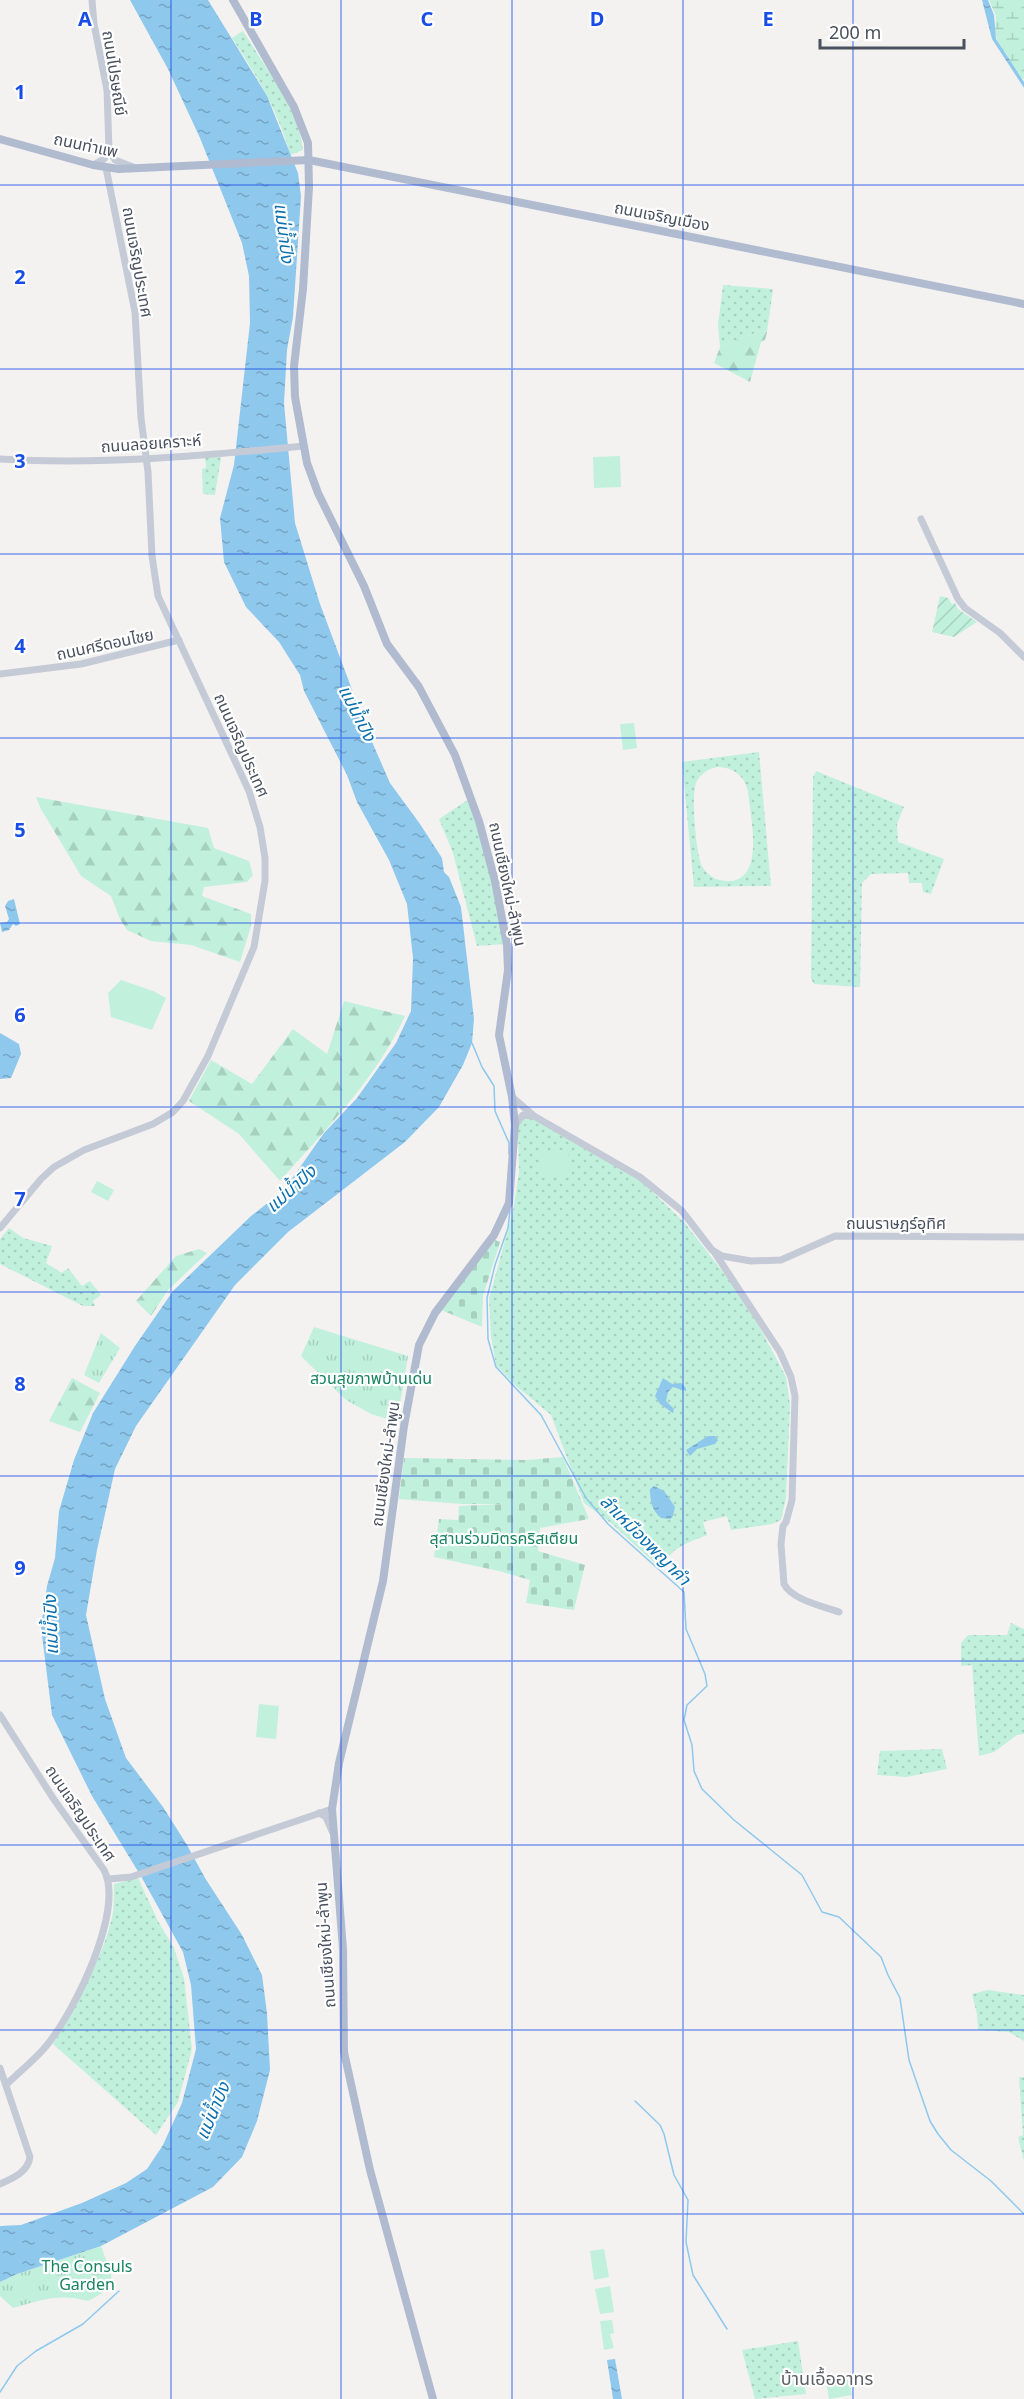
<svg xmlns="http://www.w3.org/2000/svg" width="1024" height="2399" font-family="'Noto Sans','Noto Sans Thai',sans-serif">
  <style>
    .grass { fill: url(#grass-dots); fill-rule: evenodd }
    .forest { fill: url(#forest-firs) }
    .wetland { fill: url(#wetland-marsh) }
    .cemetery { fill: url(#cemetery-stones) }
    .park { fill: url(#park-tufts) }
    .garden { fill: url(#garden-furrows) }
    .pitch { fill: #c1f0dc }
    .water { fill: url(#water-ripples) }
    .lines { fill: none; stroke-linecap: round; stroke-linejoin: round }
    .stream { stroke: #8ec8ed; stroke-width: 1.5 }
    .minor { stroke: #c5cbd6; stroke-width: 7 }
    .major { stroke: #b1bbd0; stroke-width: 8 }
    .grid { fill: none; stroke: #184de7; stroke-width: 1.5; stroke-opacity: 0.55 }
    .labels { text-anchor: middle; stroke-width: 4.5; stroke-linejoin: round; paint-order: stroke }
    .street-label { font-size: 16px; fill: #49515f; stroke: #fff }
    .park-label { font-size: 16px; fill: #178360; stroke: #fff }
    .water-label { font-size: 18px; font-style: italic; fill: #0b70b0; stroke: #fff }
    .neighbourhood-label { font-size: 18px; fill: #5e6066; stroke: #fff }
    .grid-label { font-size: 20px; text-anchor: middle; font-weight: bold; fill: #184de7; stroke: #fff; stroke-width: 4.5; stroke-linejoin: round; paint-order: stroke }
  </style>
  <defs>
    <pattern id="grass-dots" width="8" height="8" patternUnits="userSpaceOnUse" patternTransform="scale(1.5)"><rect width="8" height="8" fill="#c1f0dc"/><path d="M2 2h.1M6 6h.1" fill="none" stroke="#a7d0bf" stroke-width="1.8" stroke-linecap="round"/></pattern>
    <pattern id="forest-firs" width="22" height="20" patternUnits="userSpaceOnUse" patternTransform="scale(1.5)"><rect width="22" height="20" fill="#c1f0dc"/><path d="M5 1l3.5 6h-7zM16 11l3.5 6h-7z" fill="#a7d0bf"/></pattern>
    <pattern id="wetland-marsh" width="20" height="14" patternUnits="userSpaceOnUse" patternTransform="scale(1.5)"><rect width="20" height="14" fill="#c1f0dc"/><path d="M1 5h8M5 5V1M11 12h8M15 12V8" fill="none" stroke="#a7d0bf"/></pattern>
    <pattern id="cemetery-stones" width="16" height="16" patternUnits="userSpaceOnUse" patternTransform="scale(1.5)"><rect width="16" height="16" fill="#c1f0dc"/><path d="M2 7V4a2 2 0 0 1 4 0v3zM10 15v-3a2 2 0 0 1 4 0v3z" fill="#a7d0bf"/></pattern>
    <pattern id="park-tufts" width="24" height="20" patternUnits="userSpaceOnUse" patternTransform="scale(1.5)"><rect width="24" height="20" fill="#c1f0dc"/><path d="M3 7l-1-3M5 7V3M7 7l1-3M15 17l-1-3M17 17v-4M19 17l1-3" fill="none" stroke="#a7d0bf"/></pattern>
    <pattern id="garden-furrows" width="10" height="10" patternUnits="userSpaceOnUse" patternTransform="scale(1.5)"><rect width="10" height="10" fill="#c1f0dc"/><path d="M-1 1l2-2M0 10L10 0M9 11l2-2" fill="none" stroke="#a7d0bf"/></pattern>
    <pattern id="water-ripples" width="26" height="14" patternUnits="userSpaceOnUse" patternTransform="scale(1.5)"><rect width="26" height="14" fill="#8ec8ed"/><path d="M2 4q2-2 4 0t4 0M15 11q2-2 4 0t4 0" fill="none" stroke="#76a5c3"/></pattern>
  </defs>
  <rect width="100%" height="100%" fill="#f4f2f1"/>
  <g class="grass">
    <path d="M243 31C264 66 299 110 303 150L290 155C280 114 255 73 232 38Z"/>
    <path d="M723 285 773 289 767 332 760 331 720 347 718 325Z"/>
    <path d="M221 457 215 495 203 494 202 469 206 468 205 458Z"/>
    <path d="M759 752 771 886 694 887 682 762ZM717 767C733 767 744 775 748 791 750 816 767 884 725 881 715 880 707 875 702 866 696 855 691 795 696 783 700 774 708 769 717 767Z"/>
    <path d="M816 771 904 807 897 824 898 842 944 859 931 894 923 892 922 883H909L908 873 871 874 862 883 860 987 814 984 811 979 813 777Z"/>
    <path d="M469 799 495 892 504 944 477 946 453 853 439 819Z"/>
    <path d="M524 1118 534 1119 641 1181 684 1222 730 1281 760 1328 786 1377 790 1405 786 1498 781 1520 772 1524 731 1530 727 1516 703 1522 707 1535C687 1543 670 1548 661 1569L611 1523 584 1503 551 1415 515 1385 496 1365 491 1336 489 1299 513 1211 519 1173 518 1125Z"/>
    <path d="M9 1228 23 1238 52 1246 46 1263 62 1273 68 1268 82 1286 90 1281 101 1295 93 1301 95 1306H83L0 1264V1239Z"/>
    <path d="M1011 1623 1024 1629V1734L1017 1735 994 1752 979 1756 972 1665 961 1666V1643L968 1635H1007Z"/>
    <path d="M942 1749 947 1769 906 1777 877 1775 880 1751Z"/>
    <path d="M138 1878 158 1921 174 1948 184 1978 192 2049 178 2102 156 2135 53 2044C73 2011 107 1950 113 1912 114 1903 114 1893 114 1884Z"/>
    <path d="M988 1990 1024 1995V2041L1009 2032 978 2030 977 2014 972 1994Z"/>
    <path d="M1019 2077H1024V2161L1018 2137 1023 2135Z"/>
    <path d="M798 2341 806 2394 755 2399 742 2350Z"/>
  </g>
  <g class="forest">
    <path d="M760 331 767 332 765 340 761 342 750 382 714 363 720 347Z"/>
    <path d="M36 797 208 828 214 848 249 861 253 875 247 882 204 887 202 896 251 914V926L240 962 191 945 151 941 127 930 120 919 111 896 81 876 41 809Z"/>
    <path d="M344 1001 405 1016C376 1079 326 1129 280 1181L239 1134 189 1101 211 1060 252 1084 293 1029 327 1054Z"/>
    <path d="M199 1249 207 1253 168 1290 151 1316 136 1301 176 1256Z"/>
    <path d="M72 1378 100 1393 80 1432 49 1421Z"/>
  </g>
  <path class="wetland" d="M989 0H1024V79L1021 78 998 42 995 33 996 16Z"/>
  <g class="cemetery">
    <path d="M493 1239 500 1242 483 1296 482 1327 441 1310Z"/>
    <path d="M563 1457 589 1519 540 1528 538 1551 585 1565 574 1610 526 1603 530 1580 499 1571 434 1557 439 1519 458 1520 459 1506 505 1504H462L399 1499 404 1458 527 1460Z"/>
  </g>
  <g class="park">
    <path d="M314 1327 408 1356 397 1422 371 1414 346 1400 301 1356Z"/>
    <path d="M101 1333 120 1348 99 1383 84 1375Z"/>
    <path d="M101 2246C111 2276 123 2284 88 2301 58 2293 42 2300 13 2308L0 2296V2282L17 2274Z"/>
  </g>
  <path class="garden" d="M940 596 948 598 952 604 955 603 958 609 977 622 954 637 932 632Z"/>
  <g class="pitch">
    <path d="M620 456 621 487 594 488 593 457Z"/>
    <path d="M634 723 637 748 623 750 620 724Z"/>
    <path d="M121 980 153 991 166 998 152 1030 111 1017 108 993Z"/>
    <path d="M568 1150 569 1177 542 1178 541 1151Z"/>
    <path d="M97 1181 114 1190 108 1201 91 1192Z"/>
    <path d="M259 1704 279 1706 276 1739 256 1737Z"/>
    <path d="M604 2249 609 2277 594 2280 590 2251Z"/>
    <path d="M610 2286 614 2312 600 2314 595 2289Z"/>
    <path d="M612 2320 614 2333 610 2334 614 2348 604 2350 600 2321Z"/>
    <path d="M849 2377 852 2395 829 2399 826 2381Z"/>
  </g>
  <g class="water">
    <path d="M130 0H208L267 96 298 173 301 196 293 317 287 350 284 403 295 523 320 604 369 735 390 783 420 824 442 858 444 872 449 877 461 907 474 1019 472 1043 463 1065 439 1107 405 1142 288 1232 235 1285 136 1426 115 1469 97 1550 86 1615 105 1699 126 1758 163 1807 187 1845 205 1878 242 1935 262 1975 267 2013 270 2070 257 2121 242 2157 213 2187 101 2246 17 2274 0 2282V2226L21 2225 82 2203 126 2183 147 2169 163 2145 182 2103 196 2049 191 1985 183 1952 142 1878 92 1796 52 1715 41 1627 47 1586 55 1558 59 1511 74 1460 93 1413 135 1346 173 1291 251 1216 284 1190 324 1133 357 1098 396 1043 411 1011 413 958 407 904 389 860 357 802 347 775 304 691 300 675 279 642 246 607 224 562 220 518 234 465 250 323 249 276 242 243 200 138 168 69Z"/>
    <path d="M982 0H988L994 15 996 39 1024 82V88L992 39Z"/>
    <path d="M14 899 20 924 16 926 13 924 9 930 2 932 0 923 7 922 9 919 5 906 8 901Z"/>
    <path d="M0 1033 19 1044 21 1054 11 1078 0 1079Z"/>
    <path d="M663 1378 672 1384 681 1383 686 1388V1391L673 1387 668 1392 666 1401 674 1409 673 1413 660 1404 655 1396Z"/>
    <path d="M708 1436H715L718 1440 715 1444 697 1449 690 1456 686 1450Z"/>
    <path d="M654 1486 664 1491 675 1507 673 1516 670 1519 661 1518C652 1511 650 1500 650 1489Z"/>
    <path d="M615 2359 622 2399H613L607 2360Z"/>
  </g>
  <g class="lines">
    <g class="stream">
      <path d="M472 1043 482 1067 494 1086 495 1111 509 1143V1154"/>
      <path d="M510 1210 508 1228 495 1265 487 1298 488 1339 496 1367 541 1415 586 1498 608 1524 684 1592 686 1629 705 1674 707 1686 687 1705 684 1720 692 1745 694 1771 702 1789 734 1820 802 1875 822 1912 839 1917 881 1957 888 1975 900 1998 909 2060 930 2121 938 2134 951 2150 991 2181 1024 2214"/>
      <path d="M635 2101 660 2125 664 2134 674 2175 688 2200 686 2242 693 2275 727 2329"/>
      <path d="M0 2392 17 2366 36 2351 83 2324 119 2291"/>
    </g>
    <g class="minor">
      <path d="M92 0 94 24 107 90 109 150 115 160 133 167"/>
      <path d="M93 165 104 159 109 150"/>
      <path d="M0 459C101 465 203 456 304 446"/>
      <path d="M921 519 958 599 965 608 1000 633 1024 657"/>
      <path d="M0 674 81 664 179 640"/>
      <path d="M512 1097 534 1116"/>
      <path d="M515 1125 523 1115 534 1116 640 1177 682 1211 712 1250 722 1256 751 1261 781 1260 835 1236 1024 1237"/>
      <path d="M0 1228 41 1179 54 1167 84 1150 153 1124 173 1112 183 1101 208 1056 254 947 265 881V858L260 827 249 791 158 596 152 556 148 472 141 418 135 312 106 168"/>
      <path d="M715 1253 780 1352 791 1377 795 1396 792 1500 786 1522 783 1526 781 1544 784 1584C792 1600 823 1606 839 1612"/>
      <path d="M0 1715 53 1798 104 1870C125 1910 74 2012 47 2045 36 2059 20 2071 7 2084"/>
      <path d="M319 1813 326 1817 332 1831"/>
      <path d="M109 1879 131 1877 332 1809"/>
      <path d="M0 2068 30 2157C28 2172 13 2178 0 2184"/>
    </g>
    <g class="major">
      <path d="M233 0 294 107 308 143 309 187 303 289 294 366 295 397 307 463 318 493 364 586 387 644 419 687 455 755 479 821 495 881 507 945 508 970 499 1035 512 1097 515 1125 509 1203 494 1235 435 1313 419 1345 404 1426 383 1581 339 1763 332 1809 343 1949 344 2052 370 2170 433 2399"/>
      <path d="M0 139 93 165 119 169 309 160 1024 304"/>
    </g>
  </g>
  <path class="grid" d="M171 0V2399M341 0V2399M512 0V2399M683 0V2399M853 0V2399M0 185H1024M0 369H1024M0 554H1024M0 738H1024M0 923H1024M0 1107H1024M0 1292H1024M0 1476H1024M0 1661H1024M0 1845H1024M0 2030H1024M0 2214H1024"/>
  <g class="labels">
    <g class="street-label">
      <text transform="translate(115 73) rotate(81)" y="6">ถนนไปรษณีย์</text>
      <text transform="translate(86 145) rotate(12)" y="6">ถนนท่าแพ</text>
      <text transform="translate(662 216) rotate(11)" y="6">ถนนเจริญเมือง</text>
      <text transform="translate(138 262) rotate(80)" y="6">ถนนเจริญประเทศ</text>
      <text transform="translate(151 443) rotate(-4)" y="6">ถนนลอยเคราะห์</text>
      <text transform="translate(105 644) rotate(-12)" y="6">ถนนศรีดอนไชย</text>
      <text transform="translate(242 745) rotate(66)" y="6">ถนนเจริญประเทศ</text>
      <text transform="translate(508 884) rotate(78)" y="6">ถนนเชียงใหม่-ลำพูน</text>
      <text x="896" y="1229">ถนนราษฎร์อุทิศ</text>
      <text transform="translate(385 1464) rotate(-82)" y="6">ถนนเชียงใหม่-ลำพูน</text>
      <text transform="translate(81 1813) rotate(56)" y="6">ถนนเจริญประเทศ</text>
      <text transform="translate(325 1945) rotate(-94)" y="6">ถนนเชียงใหม่-ลำพูน</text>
    </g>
    <g class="park-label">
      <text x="371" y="1384">สวนสุขภาพบ้านเด่น</text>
      <text x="504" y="1544">สุสานร่วมมิตรคริสเตียน</text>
      <text x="87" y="2272">The Consuls<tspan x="87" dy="18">Garden</tspan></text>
    </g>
    <g class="water-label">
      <text transform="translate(284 233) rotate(83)" y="6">แม่น้ำปิง</text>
      <text transform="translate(357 713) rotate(63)" y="6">แม่น้ำปิง</text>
      <text transform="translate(291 1189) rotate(-42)" y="6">แม่น้ำปิง</text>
      <text transform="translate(645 1540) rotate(45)" y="6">ลำเหมืองพญาคำ</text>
      <text transform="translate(51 1625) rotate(-92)" y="6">แม่น้ำปิง</text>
      <text transform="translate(213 2111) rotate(-67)" y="6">แม่น้ำปิง</text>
    </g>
    <g class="neighbourhood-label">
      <text x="827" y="2385">บ้านเอื้ออาทร</text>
    </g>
  </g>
  <g class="grid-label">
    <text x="85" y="26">A</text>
    <text x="256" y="26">B</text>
    <text x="427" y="26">C</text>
    <text x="597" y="26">D</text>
    <text x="768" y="26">E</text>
    <text x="20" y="99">1</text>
    <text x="20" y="284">2</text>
    <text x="20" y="468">3</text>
    <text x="20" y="653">4</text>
    <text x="20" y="837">5</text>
    <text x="20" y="1022">6</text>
    <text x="20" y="1206">7</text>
    <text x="20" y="1391">8</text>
    <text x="20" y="1575">9</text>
  </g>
  <path d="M820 39v9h144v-9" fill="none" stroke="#49515f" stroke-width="3"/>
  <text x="829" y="39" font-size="18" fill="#49515f" stroke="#ffffff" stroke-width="4.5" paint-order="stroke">200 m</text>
</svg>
